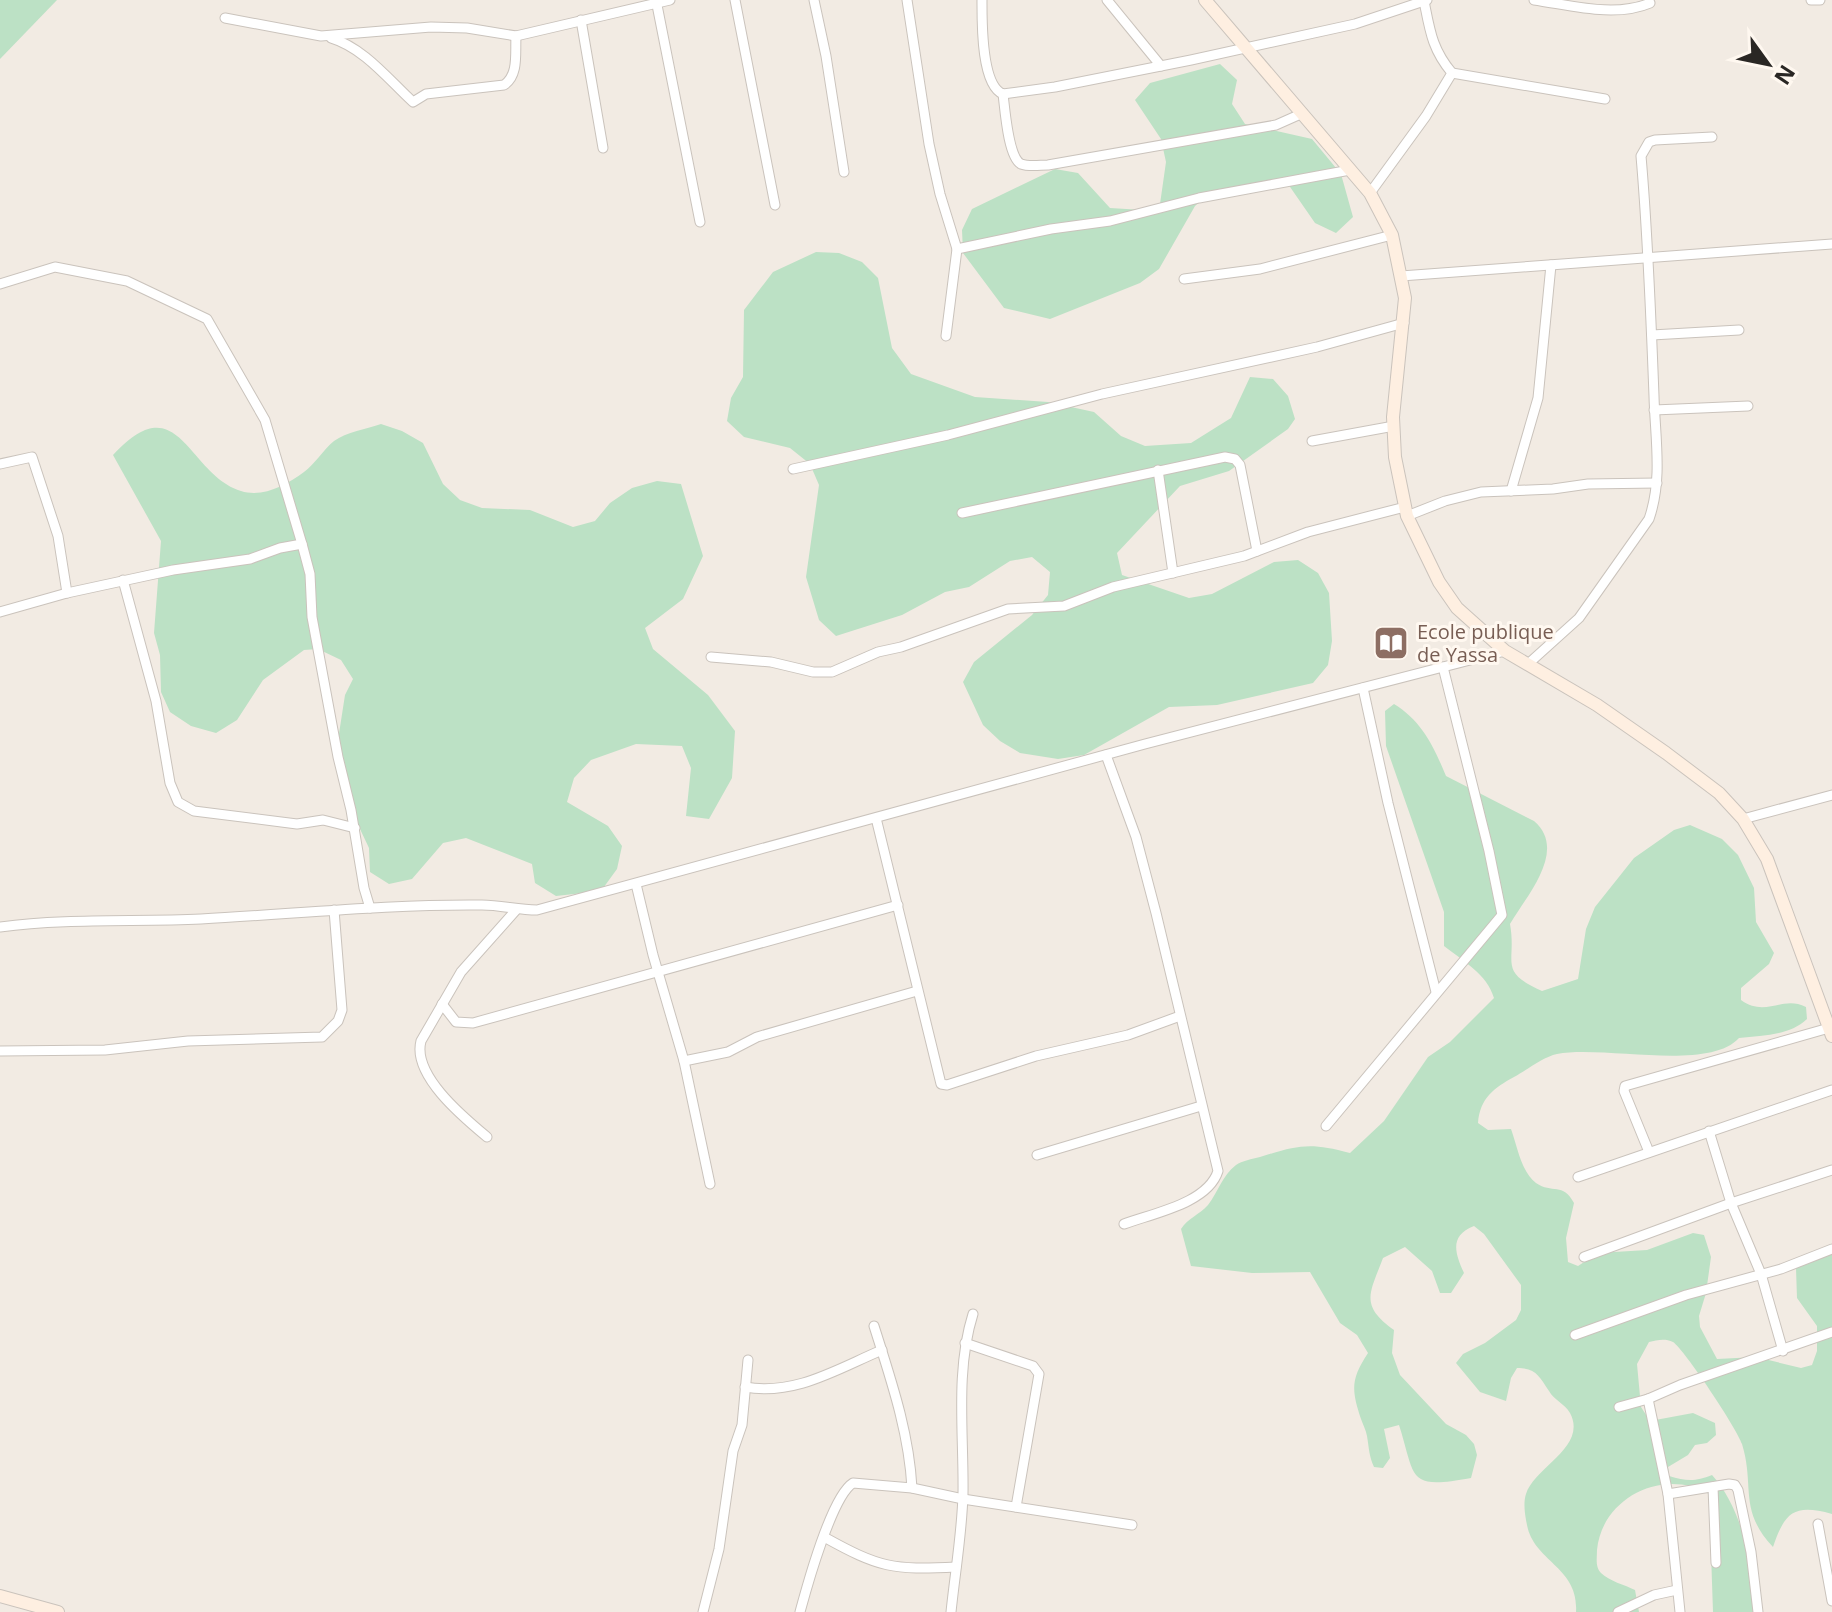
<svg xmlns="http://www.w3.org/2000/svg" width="1832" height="1612" font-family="'Open Sans',sans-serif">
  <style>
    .green { fill: #bce1c5 }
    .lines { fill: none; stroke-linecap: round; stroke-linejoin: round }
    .street-casing { stroke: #cac3bc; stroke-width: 11 }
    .secondary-casing { stroke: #cac3bc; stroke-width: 14 }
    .street { stroke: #fff; stroke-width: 9 }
    .secondary { stroke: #feefe1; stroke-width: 12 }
    .labels { text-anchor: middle; stroke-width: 6; stroke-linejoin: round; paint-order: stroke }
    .education-label { font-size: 20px; fill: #785e54; stroke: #fff8f0; text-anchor: start }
  </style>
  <rect width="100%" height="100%" fill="#f2ebe3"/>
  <g class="green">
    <path d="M0 0H57L0 59Z"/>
    <path d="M1220 64 1237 80 1232 104 1245 124 1312 139 1341 174 1353 217 1336 233 1315 223 1288 184 1241 192 1213 190 1195 206 1159 269 1140 283 1050 319 1004 308 963 253 962 230 972 209 1055 169 1078 173 1110 208 1159 211 1166 162 1161 139 1135 100 1150 83Z"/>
    <path d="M816 252 839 253 862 262 878 278 892 348 911 374 975 397 1048 402 1094 412 1121 436 1145 446 1191 443 1231 418 1250 377 1273 379 1288 396 1295 419 1288 429 1229 471 1180 486 1117 553 1122 575 1189 598 1212 594 1274 562 1298 560 1318 573 1329 593 1332 641 1328 665 1313 683 1217 705 1169 707 1084 755 1058 759 1020 753 1000 741 983 725 963 682 974 662 1032 615 1048 595 1050 572 1032 557 1010 561 969 587 945 592 902 615 836 636 819 620 806 577 819 485 810 464 790 448 744 437 727 421 731 398 743 377 744 310 773 272Z"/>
    <path d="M381 424 402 431 423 443 443 484 460 500 482 508 530 510 573 527 595 521 610 503 632 488 657 481 681 484 703 556 683 599 645 628 653 649 708 695 735 731 732 778 709 819 686 816 691 768 682 746 636 744 591 760 574 778 567 802 608 826 622 846 617 869 601 891 556 896 535 883 532 864 466 838 443 843 412 879 389 884 370 872 369 848 351 810 338 740 345 695 353 679 341 660 318 649 304 650 263 680 237 720 216 733 191 726 170 712 161 692 160 655 154 633 161 541 113 455C179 383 187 474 241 491 263 498 286 485 304 472 315 464 323 450 334 441 346 432 367 429 381 424Z"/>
    <path d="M1394 704C1422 721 1434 747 1446 776L1534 821C1568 850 1527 895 1510 924 1517 963 1497 971 1542 991L1578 979 1586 929 1595 907 1634 858 1674 830 1690 825 1722 839 1738 855 1754 888 1756 922 1774 953 1769 964 1741 988V1000C1766 1018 1782 995 1806 1007L1807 1019C1789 1036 1763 1035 1739 1038 1708 1072 1604 1045 1557 1054 1543 1057 1527 1070 1514 1077 1494 1088 1480 1098 1478 1123L1488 1130 1511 1129C1517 1145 1521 1172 1536 1183 1552 1194 1563 1182 1574 1203L1566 1238 1568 1262 1578 1266 1598 1253 1647 1250 1693 1233 1704 1235 1711 1257 1706 1293 1699 1316 1700 1327 1717 1359 1756 1357 1801 1368 1812 1365 1817 1351V1326L1797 1298 1796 1268 1832 1254V1514C1795 1504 1785 1511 1773 1547 1738 1510 1755 1486 1742 1444 1738 1430 1684 1349 1673 1342 1665 1338 1657 1340 1649 1342L1637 1364 1641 1407 1650 1421 1693 1413 1715 1423 1716 1435 1707 1443 1695 1445 1688 1455 1668 1467 1669 1476C1686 1481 1695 1482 1712 1475 1744 1511 1752 1565 1756 1612H1713L1709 1494C1664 1467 1602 1497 1597 1550 1597 1558 1595 1567 1601 1573 1609 1581 1625 1585 1635 1590L1639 1612H1576C1579 1567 1534 1562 1527 1525 1525 1515 1523 1503 1526 1494 1534 1467 1588 1447 1570 1413 1565 1404 1554 1400 1549 1391 1539 1376 1536 1368 1517 1368L1511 1378 1506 1401 1480 1392 1456 1363 1463 1354 1485 1343 1516 1320 1521 1310V1285L1484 1234 1474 1226C1449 1236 1455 1253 1464 1273L1451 1293H1440L1432 1271 1405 1247 1383 1258C1370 1293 1359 1305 1394 1330L1392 1353 1400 1375 1446 1424 1466 1435 1474 1444 1477 1455 1471 1478C1406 1490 1416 1478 1399 1425L1384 1429 1390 1458 1383 1468 1374 1467C1369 1456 1369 1448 1367 1436 1366 1430 1363 1425 1361 1419 1351 1389 1351 1379 1368 1353L1357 1335 1340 1323 1310 1272 1252 1273 1191 1266 1181 1229C1188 1218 1199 1215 1208 1205 1218 1192 1222 1176 1236 1165 1242 1161 1252 1159 1260 1157 1298 1145 1310 1142 1350 1153L1384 1121 1428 1057 1450 1042 1494 998C1487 974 1463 961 1444 946V912L1386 746 1385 711Z"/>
  </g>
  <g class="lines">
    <g class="street-casing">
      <g id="street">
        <path d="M656 0 700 222"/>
        <path d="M735 0 775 205"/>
        <path d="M814 0 826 56 844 172"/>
        <path d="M907 0 929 144 940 194 957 249 946 336"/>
        <path d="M982 0C982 22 981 85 1003 94L1055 87 1191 60 1355 24 1427 0"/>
        <path d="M1107 0 1161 66"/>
        <path d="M1534 0C1570 5 1615 18 1650 3"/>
        <path d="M1811 0H1820"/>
        <path d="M225 18 321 36 431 27 467 28 516 36 670 0"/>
        <path d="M581 20 603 148"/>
        <path d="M331 38C364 48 388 79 413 102L426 94 504 85C519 75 515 53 516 36"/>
        <path d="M1452 73 1605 99"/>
        <path d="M1003 94C1005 109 1008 157 1021 164 1029 167 1040 165 1048 165L1276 125 1303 113"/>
        <path d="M1370 193 1426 116 1452 73C1432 49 1430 31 1424 1"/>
        <path d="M957 249 1051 229 1110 221 1199 198 1350 170"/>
        <path d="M1401 276 1832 244"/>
        <path d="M1184 279 1260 269 1392 235"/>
        <path d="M0 284 55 267 127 281 207 319 265 420 302 544"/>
        <path d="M1652 335 1739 330"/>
        <path d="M1654 410 1748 406"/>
        <path d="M1312 441 1394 426"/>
        <path d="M0 464 32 457 58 536 67 593"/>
        <path d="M793 469 948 435 1102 394 1317 347 1404 323"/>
        <path d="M1158 470 1173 573"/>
        <path d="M1511 491 1538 398 1551 265"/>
        <path d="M962 513 1225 457 1235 459 1240 465 1257 551"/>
        <path d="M1407 516 1445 501 1481 492 1553 489 1588 484 1657 483"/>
        <path d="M123 580 156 701 170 783 178 802 194 811 297 824 323 820 355 828"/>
        <path d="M0 612 67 593 173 570 250 559 280 548 302 544 310 574 312 617 338 757 351 810 364 888 370 908"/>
        <path d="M711 657 771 662 813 672H832L878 652 901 647 1008 609 1064 606 1113 587 1244 556 1308 532 1405 507"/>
        <path d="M1528 664 1579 618 1649 519C1663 479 1655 437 1654 396 1651 316 1648 236 1641 156L1649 142 1655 140 1712 137"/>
        <path d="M1363 688 1388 803 1436 992"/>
        <path d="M1106 755 1136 837 1156 913 1218 1171C1208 1203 1154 1213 1124 1224"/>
        <path d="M876 818 941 1084 947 1085 1036 1056 1128 1035 1180 1016"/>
        <path d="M1743 819 1832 795"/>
        <path d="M636 884 653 955 684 1061 710 1184"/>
        <path d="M0 927C66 918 134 922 201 919 295 914 388 904 482 905 501 905 518 910 537 910L1145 744 1505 651"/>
        <path d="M442 1004 456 1022 473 1023 898 905"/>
        <path d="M0 1051 105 1050 188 1041 322 1037 338 1021 342 1010 334 910"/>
        <path d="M684 1061 728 1052 757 1037 917 991"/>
        <path d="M1326 1126 1502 915 1489 851 1443 667"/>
        <path d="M1709 1131 1731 1203 1761 1274 1783 1351"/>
        <path d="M487 1137C463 1117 412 1075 421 1041L461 972 517 909"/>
        <path d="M1649 1152 1624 1091 1625 1086 1829 1028"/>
        <path d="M1037 1155 1201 1106"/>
        <path d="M1578 1177 1832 1090"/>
        <path d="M1584 1257 1731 1203 1832 1170"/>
        <path d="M874 1326C891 1380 909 1432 912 1488"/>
        <path d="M1575 1335 1686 1295 1781 1269 1832 1249"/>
        <path d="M965 1343 1033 1366 1039 1374 1016 1507"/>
        <path d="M745 1387C795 1396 837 1369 882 1350"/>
        <path d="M1648 1399 1668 1494 1680 1612"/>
        <path d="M1619 1407 1648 1399 1680 1385 1832 1332"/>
        <path d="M1713 1487 1716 1563"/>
        <path d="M1668 1494 1729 1484 1735 1485 1738 1490 1751 1552 1758 1612"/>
        <path d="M1818 1524 1832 1601"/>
        <path d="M824 1537C880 1568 892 1570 956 1567"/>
        <path d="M703 1612 719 1549 733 1451 742 1425 748 1360"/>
        <path d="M800 1612C807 1586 832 1496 853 1483L912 1488 963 1499 1132 1525"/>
        <path d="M951 1612C955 1573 962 1533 963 1494 964 1435 955 1371 973 1314"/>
        <path d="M1618 1612 1654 1595 1677 1590"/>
      </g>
    </g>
    <g class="secondary-casing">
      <g id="secondary">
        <path d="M1205 0 1370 193 1392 235 1405 298 1393 417 1395 457 1407 516 1439 582 1457 608 1505 651 1597 705 1666 753 1719 793 1743 819 1767 859 1832 1036"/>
        <path d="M0 1596 58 1612"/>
      </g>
    </g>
    <use href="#street" class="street"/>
    <use href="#secondary" class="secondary"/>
  </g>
  <defs>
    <g id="library-square" transform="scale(1.8)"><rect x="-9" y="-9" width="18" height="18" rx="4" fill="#8d6e63" stroke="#fff8f0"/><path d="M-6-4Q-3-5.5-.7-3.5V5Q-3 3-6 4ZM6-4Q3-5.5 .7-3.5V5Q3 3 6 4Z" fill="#fff"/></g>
  </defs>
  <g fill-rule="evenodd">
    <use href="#library-square" x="1391" y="643"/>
  </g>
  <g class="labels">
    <g class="education-label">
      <text x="1417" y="639">Ecole publique<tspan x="1417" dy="23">de Yassa</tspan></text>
    </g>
  </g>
  <g transform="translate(1768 64) rotate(123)" stroke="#fff8f0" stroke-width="6" paint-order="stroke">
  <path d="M0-6L14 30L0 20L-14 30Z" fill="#2a2724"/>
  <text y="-12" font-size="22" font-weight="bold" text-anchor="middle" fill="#2a2724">N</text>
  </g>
</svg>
